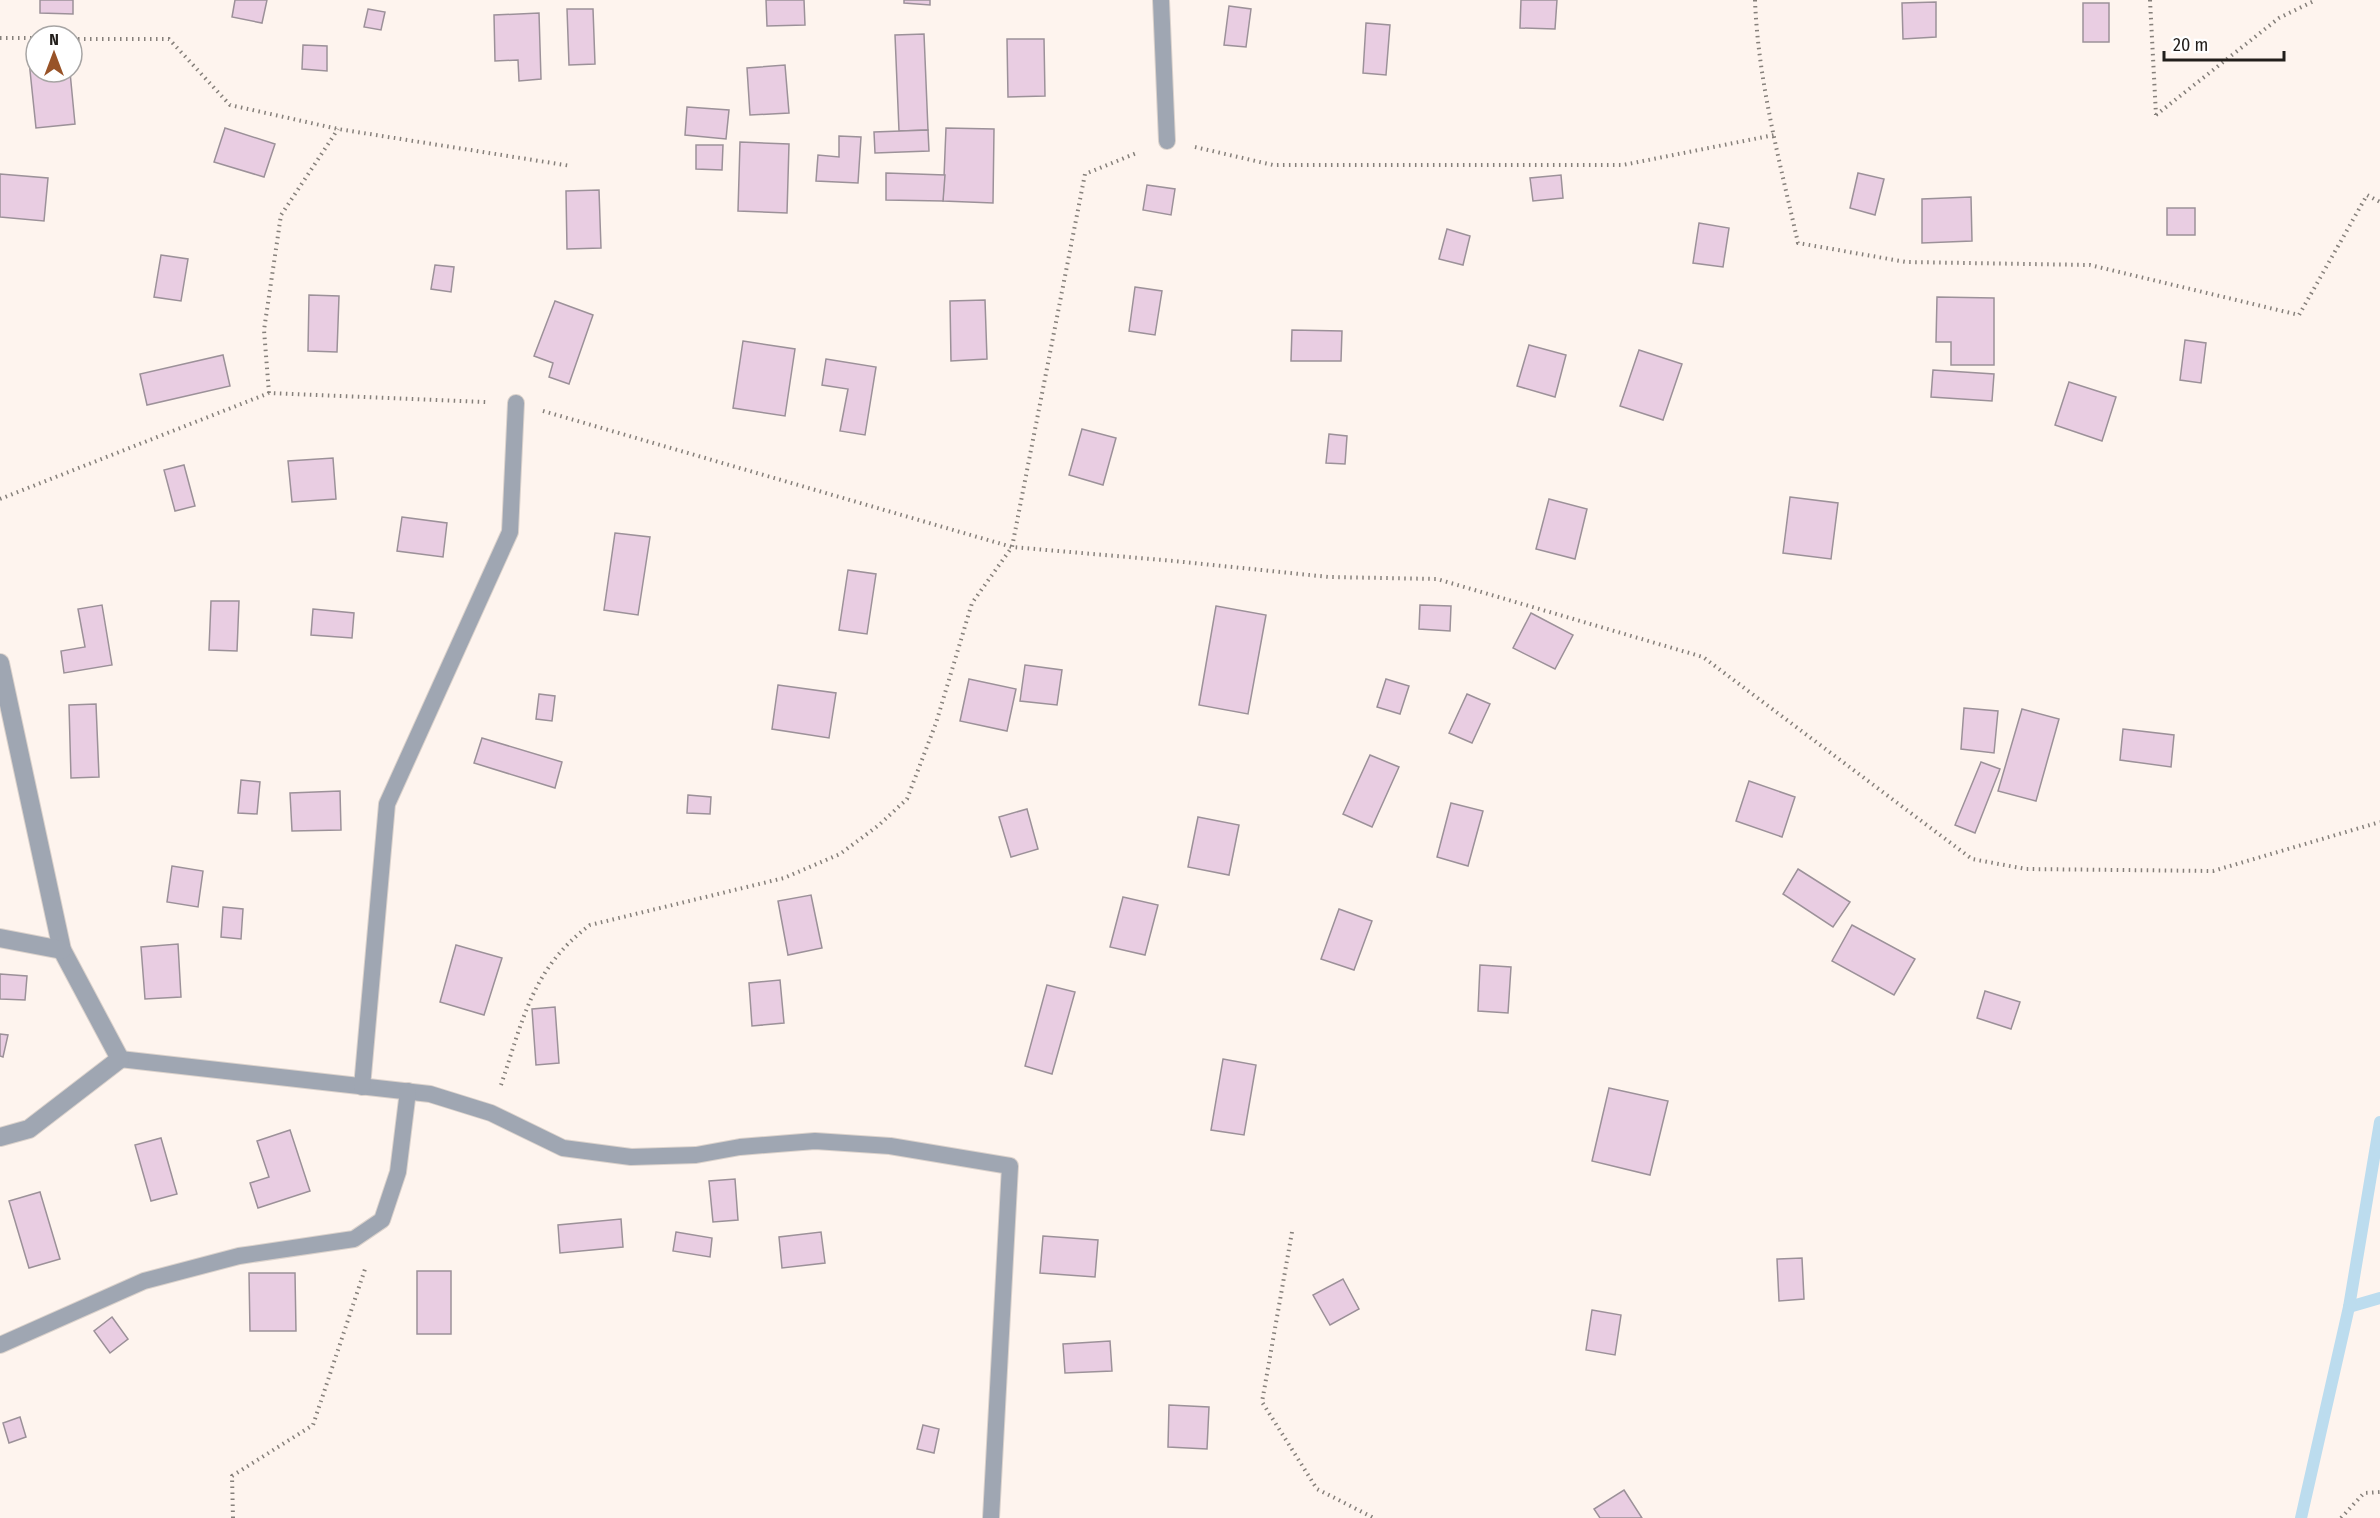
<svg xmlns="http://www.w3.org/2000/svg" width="2380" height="1518" font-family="'Fira Sans Condensed',sans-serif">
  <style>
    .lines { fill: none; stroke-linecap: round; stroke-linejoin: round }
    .stream { stroke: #bcdcee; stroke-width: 12 }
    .building { fill: #e9cde2; stroke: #9c9199; stroke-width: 1.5 }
    .lane-casing { stroke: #dbd2cc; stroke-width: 18 }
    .street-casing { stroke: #dbd2cc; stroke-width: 20 }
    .path { stroke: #86807b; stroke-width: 4; stroke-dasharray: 1.5 4.5; stroke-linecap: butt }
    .lane { stroke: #9fa6b2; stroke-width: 16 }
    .street { stroke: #9fa6b2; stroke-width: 18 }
  </style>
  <rect width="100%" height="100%" fill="#fef4ee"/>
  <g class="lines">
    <g class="stream">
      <path d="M2349 1307 2380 1298"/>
      <path d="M2301 1518 2349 1307 2380 1122"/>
    </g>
  </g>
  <g class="building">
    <path d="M40 0H73V14L40 13Z"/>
    <path d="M235 0H267L262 23 232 17Z"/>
    <path d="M766 0H804L805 25 767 26Z"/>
    <path d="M904 0H930V5L904 3Z"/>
    <path d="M1521 0H1557L1555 29 1520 28Z"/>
    <path d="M1936 2V37L1903 39 1902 3Z"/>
    <rect x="2083" y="3" width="26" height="39"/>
    <path d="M1229 6 1251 9 1246 47 1224 45Z"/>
    <path d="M368 9 385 12 381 30 364 27Z"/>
    <path d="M567 9H593L595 64 569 65Z"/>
    <path d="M539 13 541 79 519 81 518 60 495 61 494 15Z"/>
    <path d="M1366 23 1390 25 1386 75 1363 73Z"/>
    <path d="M924 34 928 130 899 131 895 35Z"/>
    <path d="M1007 39H1044L1045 96 1008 97Z"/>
    <path d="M303 45 327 46V71L302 69Z"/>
    <path d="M36 60V72H70L75 124 36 128 29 61Z"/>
    <path d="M785 65 789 113 750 115 747 68Z"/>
    <path d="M687 107 729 110 726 139 685 135Z"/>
    <path d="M225 128 275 144 264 177 214 162Z"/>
    <path d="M946 128 994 129 993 203 943 201Z"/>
    <path d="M928 130 929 151 875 153 874 132Z"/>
    <path d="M839 136 861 137 858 183 816 181 818 155 839 157Z"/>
    <path d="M740 142 789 144 787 213 738 211Z"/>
    <path d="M696 145H723L722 170 696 169Z"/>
    <path d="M886 173 945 175 943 201 886 200Z"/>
    <path d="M1858 173 1884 179 1875 215 1850 208Z"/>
    <path d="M0 174 48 178 44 221 0 217Z"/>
    <path d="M1561 175 1563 198 1533 201 1530 178Z"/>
    <path d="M1147 185 1175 189 1171 215 1143 210Z"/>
    <path d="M599 190 601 248 567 249 566 191Z"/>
    <path d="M1971 197 1972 241 1922 243V199Z"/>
    <rect x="2167" y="208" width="28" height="27"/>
    <path d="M1699 223 1729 228 1723 267 1693 263Z"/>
    <path d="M1447 229 1470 236 1463 265 1439 259Z"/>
    <path d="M161 255 188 259 181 301 154 297Z"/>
    <path d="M435 265 454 267 451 292 431 289Z"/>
    <path d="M1135 287 1162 291 1155 335 1129 331Z"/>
    <path d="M309 295 339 296 337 352 308 351Z"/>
    <path d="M1937 297 1994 298V365H1951V342H1936Z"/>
    <path d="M985 300 987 359 951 361 950 301Z"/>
    <path d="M555 301 593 315 569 384 549 377 553 363 534 356Z"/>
    <path d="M1292 330 1342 331 1341 361H1291Z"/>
    <path d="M2185 340 2206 343 2201 383 2180 380Z"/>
    <path d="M743 341 795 349 785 416 733 408Z"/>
    <path d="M1529 345 1566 355 1555 397 1517 386Z"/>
    <path d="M1639 350 1682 364 1663 420 1620 406Z"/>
    <path d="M223 355 230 386 147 405 140 374Z"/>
    <path d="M826 359 876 367 865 435 840 431 848 389 822 385Z"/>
    <path d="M1933 370 1994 374 1992 401 1931 397Z"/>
    <path d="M2069 382 2116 397 2102 441 2055 425Z"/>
    <path d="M1082 429 1116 438 1103 485 1069 475Z"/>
    <path d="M1329 434 1347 436 1345 464 1326 463Z"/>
    <path d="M333 458 336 499 292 502 288 461Z"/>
    <path d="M184 465 195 506 175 511 164 470Z"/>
    <path d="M1790 497 1838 503 1831 559 1783 553Z"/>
    <path d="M1549 499 1587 509 1575 559 1536 549Z"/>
    <path d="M402 517 447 523 443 557 397 551Z"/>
    <path d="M615 533 650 537 638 615 604 610Z"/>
    <path d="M848 570 876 574 867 634 839 630Z"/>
    <path d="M211 601H239L237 651 209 650Z"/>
    <path d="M102 605 112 665 64 673 61 651 85 647 78 609Z"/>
    <path d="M1420 605 1451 606 1450 631 1419 629Z"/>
    <path d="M1216 606 1266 615 1248 714 1199 705Z"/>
    <path d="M313 609 354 613 352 638 311 635Z"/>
    <path d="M1531 613 1573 635 1555 669 1513 648Z"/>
    <path d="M1025 665 1062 670 1057 705 1020 701Z"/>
    <path d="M969 679 1016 689 1007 731 960 721Z"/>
    <path d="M1386 679 1409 686 1400 714 1377 707Z"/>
    <path d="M778 685 836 693 829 738 772 729Z"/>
    <path d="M539 694 555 696 552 721 536 719Z"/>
    <path d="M1467 694 1490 704 1472 743 1449 733Z"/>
    <path d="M96 704 99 777 71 778 69 705Z"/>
    <path d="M1964 708 1998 711 1994 753 1961 749Z"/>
    <path d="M2022 709 2059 719 2036 801 1998 791Z"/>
    <path d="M2123 729 2174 735 2171 767 2120 760Z"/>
    <path d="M482 738 562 762 555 788 474 763Z"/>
    <path d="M1370 755 1399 767 1372 827 1343 814Z"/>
    <path d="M1981 762 2000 769 1975 833 1955 825Z"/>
    <path d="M241 780 260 782 257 814 238 813Z"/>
    <path d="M1749 781 1795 797 1782 837 1736 821Z"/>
    <path d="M340 791 341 830 292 831 290 793Z"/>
    <path d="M688 795 711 797 710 814 687 813Z"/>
    <path d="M1451 803 1483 811 1468 866 1437 857Z"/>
    <path d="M1027 809 1038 849 1011 857 999 817Z"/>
    <path d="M1198 817 1239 825 1229 875 1188 867Z"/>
    <path d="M172 866 203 871 198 907 167 902Z"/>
    <path d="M1798 869 1850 902 1833 927 1783 894Z"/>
    <path d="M811 895 822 948 788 955 778 901Z"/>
    <path d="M1123 897 1158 905 1145 955 1110 947Z"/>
    <path d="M223 907 243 909 241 939 221 937Z"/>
    <path d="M1339 909 1372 921 1354 970 1321 959Z"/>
    <path d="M1852 925 1915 959 1894 995 1832 961Z"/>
    <path d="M178 944 181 997 145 999 141 947Z"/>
    <path d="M456 945 502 958 484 1015 440 1002Z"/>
    <path d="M1480 965 1511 967 1508 1013 1478 1011Z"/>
    <path d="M0 974 27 976 25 1000 0 999Z"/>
    <path d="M780 980 784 1023 752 1026 749 983Z"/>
    <path d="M1047 985 1075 992 1052 1074 1025 1066Z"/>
    <path d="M1985 991 2020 1002 2011 1029 1977 1018Z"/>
    <path d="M555 1007 559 1063 536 1065 532 1009Z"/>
    <path d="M0 1034 8 1035 3 1057 0 1056Z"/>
    <path d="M1223 1059 1256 1065 1244 1135 1211 1130Z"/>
    <path d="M1609 1088 1668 1101 1650 1175 1592 1161Z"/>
    <path d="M290 1130 310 1191 258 1208 250 1183 269 1177 257 1141Z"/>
    <path d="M161 1138 177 1194 151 1201 135 1145Z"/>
    <path d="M735 1179 738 1220 713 1222 709 1181Z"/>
    <path d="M40 1192 60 1259 29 1268 9 1201Z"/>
    <path d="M621 1219 623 1247 560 1253 558 1225Z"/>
    <path d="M676 1232 712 1238 710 1257 673 1251Z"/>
    <path d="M821 1232 825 1263 782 1268 779 1237Z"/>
    <path d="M1043 1236 1098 1240 1095 1277 1040 1273Z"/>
    <path d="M1802 1258 1804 1299 1779 1301 1777 1259Z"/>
    <rect x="417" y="1271" width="34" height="63"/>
    <path d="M249 1273H295L296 1331H250Z"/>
    <path d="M1343 1279 1359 1309 1330 1325 1313 1295Z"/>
    <path d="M1592 1310 1621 1315 1615 1355 1586 1350Z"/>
    <path d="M112 1317 128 1339 110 1353 94 1331Z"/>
    <path d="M1110 1341 1112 1371 1065 1373 1063 1344Z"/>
    <path d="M1169 1405 1209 1407 1207 1449 1168 1447Z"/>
    <path d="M20 1417 26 1437 9 1443 3 1423Z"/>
    <path d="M923 1425 939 1429 934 1453 917 1449Z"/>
    <path d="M1624 1490 1642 1518H1600L1594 1509Z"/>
  </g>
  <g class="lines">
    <g class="lane-casing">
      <g id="lane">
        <path d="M1161 0 1167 141"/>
        <path d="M120 1059 430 1094 491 1113 563 1148 631 1157 696 1155 740 1147 815 1141 890 1146 1010 1166 991 1518"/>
        <path d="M362 1087 387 804 510 532 516 403"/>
        <path d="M0 1345 144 1281 239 1256 354 1239 382 1220 398 1172 408 1091"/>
      </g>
    </g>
    <g class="street-casing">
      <g id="street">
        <path d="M0 663 62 950 120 1059 29 1129 0 1137"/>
        <path d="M0 938 62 950"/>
      </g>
    </g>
    <g class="path">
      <path d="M1755 0C1758 81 1780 163 1798 243L1906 262 2090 265 2299 315 2367 195 2380 202"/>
      <path d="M2150 0 2156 115"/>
      <path d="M0 38H36"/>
      <path d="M72 39H169L230 105 338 129 571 166"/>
      <path d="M2156 115 2279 18 2316 0"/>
      <path d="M1195 147 1273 165H1623L1774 135"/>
      <path d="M269 393 264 330 281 215 338 129"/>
      <path d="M543 411 1012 547 1174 561 1329 577 1437 579 1703 657 1972 859 2026 869 2213 871 2380 822"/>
      <path d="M0 499 269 393 486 402"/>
      <path d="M501 1085C523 1020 532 968 590 925L784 878 840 854 879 825 907 799 936 723 972 603 1012 547 1085 174 1139 152"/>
      <path d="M1292 1232 1262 1402 1317 1489 1374 1518"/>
      <path d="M233 1518 232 1476 313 1425 366 1266"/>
      <path d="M2341 1518 2364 1493 2380 1492"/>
    </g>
    <use href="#lane" class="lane"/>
    <use href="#street" class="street"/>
  </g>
  <g transform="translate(54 54)"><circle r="28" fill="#ffffff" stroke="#a7a5a4" stroke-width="1.5"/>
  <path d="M0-4.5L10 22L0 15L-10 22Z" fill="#985328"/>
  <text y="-9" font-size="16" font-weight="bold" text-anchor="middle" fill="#221e1b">N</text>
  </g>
  <path d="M2164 51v9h120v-9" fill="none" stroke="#221e1b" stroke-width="3"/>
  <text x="2173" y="51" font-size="18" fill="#221e1b" stroke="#ffffff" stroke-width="4.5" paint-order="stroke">20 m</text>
</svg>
